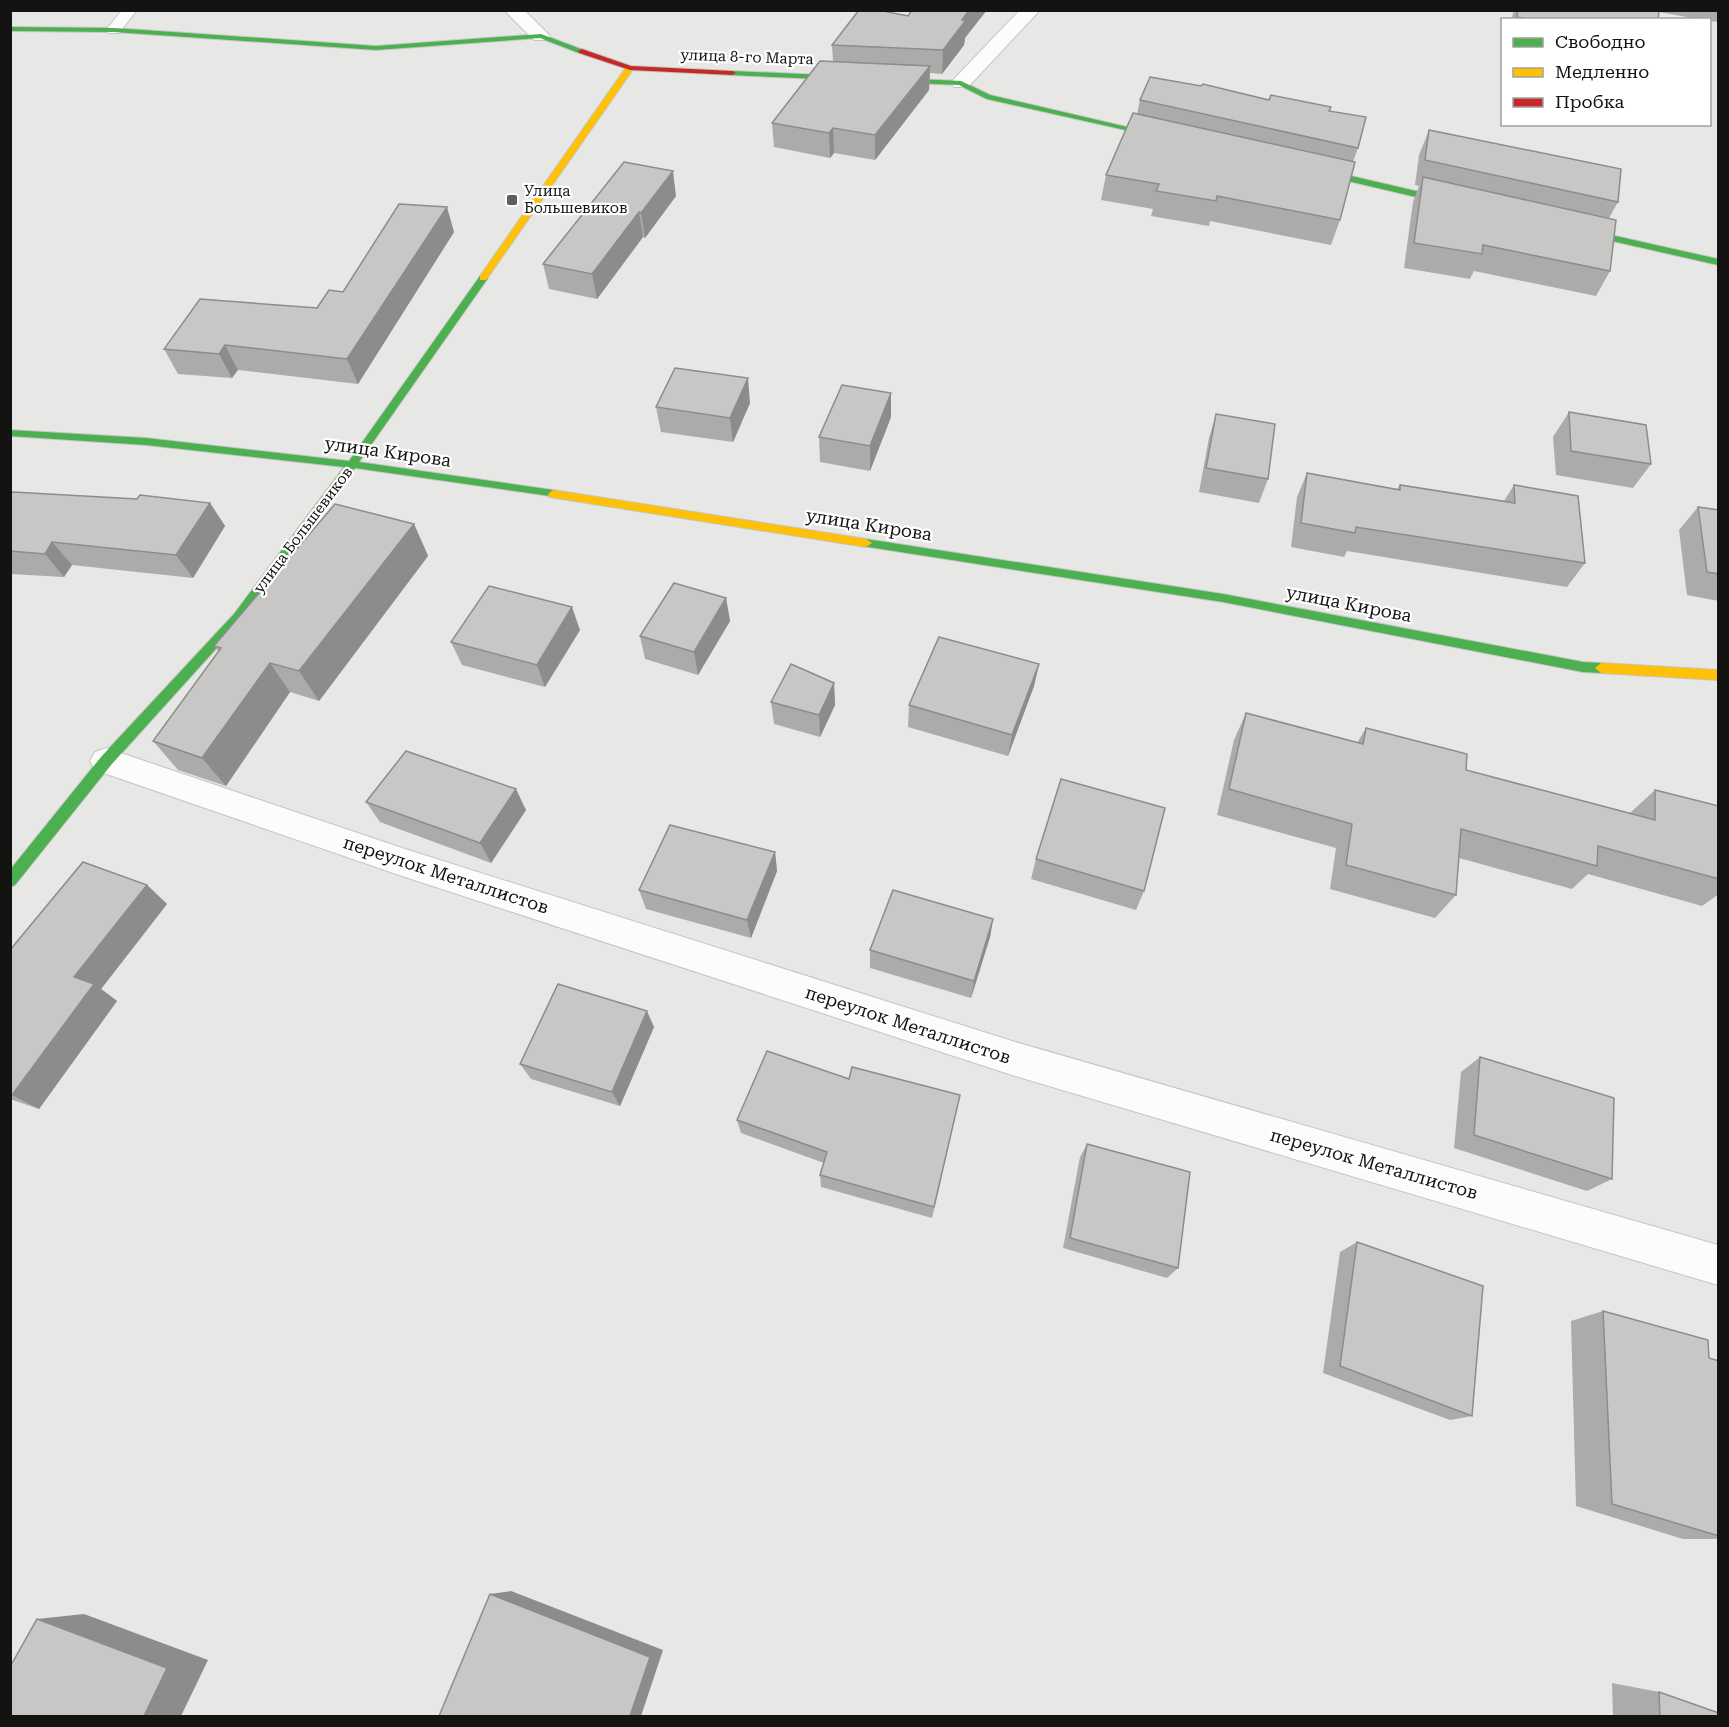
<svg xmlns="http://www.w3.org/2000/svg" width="1729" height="1727" font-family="'Roboto Serif',serif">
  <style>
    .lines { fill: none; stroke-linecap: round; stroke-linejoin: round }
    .lane-casing { stroke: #c5c6c3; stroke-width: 2 }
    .street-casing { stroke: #c5c6c3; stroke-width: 2 }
    .fast-casing { stroke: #c5c6c3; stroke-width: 2 }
    .slow-casing { stroke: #c5c6c3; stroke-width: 2 }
    .jam-casing { stroke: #c5c6c3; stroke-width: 2 }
    .lane { fill: #fbfcfb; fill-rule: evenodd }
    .street { fill: #fbfcfb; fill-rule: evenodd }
    .fast { fill: #4caf50; fill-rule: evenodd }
    .slow { fill: #ffc107; fill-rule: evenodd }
    .jam { fill: #c62828; fill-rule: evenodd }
    .wall { fill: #abacaa }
    .shaded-wall { fill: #8b8c8b }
    .building { fill: #c7c8c6; stroke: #8b8c8b; stroke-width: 1.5 }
    .poi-dot { fill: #5d5e5c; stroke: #fff; stroke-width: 2 }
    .labels { text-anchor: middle; stroke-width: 4.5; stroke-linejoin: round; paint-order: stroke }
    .far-street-label { font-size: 15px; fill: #131312; stroke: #fff }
    .far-poi-label { font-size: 15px; fill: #131312; stroke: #fff; text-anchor: start }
    .street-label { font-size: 18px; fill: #131312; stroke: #fff }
  </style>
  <rect width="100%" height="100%" fill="#e7e8e5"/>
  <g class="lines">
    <g class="lane-casing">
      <path id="lane" d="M122 10H137L119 33H109L106 30Z"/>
    </g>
    <g class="street-casing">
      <g id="street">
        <path d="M504 10H524L550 36 548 40H534Z"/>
        <path d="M1020 10H1040L968 87H954L951 83 954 79Z"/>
        <path d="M106 748 405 849 1012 1041 1718 1245V1285L1012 1075 405 877 95 770 90 761 95 752Z"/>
      </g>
    </g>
    <g class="fast-casing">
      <g id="fast">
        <path d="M10 27 114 28 376 46 541 34 586 51 579 53 540 38 376 50 114 32 10 31Z"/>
        <path d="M732 71 961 81 990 95 1174 138 1170 140 987 99 959 85 729 75 728 73Z"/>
        <path d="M1308 166 1459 201 1463 204 1459 207 1305 171V167Z"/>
        <path d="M1571 226 1718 259V265L1568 231V227Z"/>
        <path d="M483 275 488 278 359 462 553 490 557 491V497L355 468 242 620 111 765 15 885 10 887V870L101 757 234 614 344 467 146 445 10 436V430L146 438 349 461 480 276Z"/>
        <path d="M866 539 1223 594 1583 662 1601 663 1607 668 1601 673 1583 672 1223 602 862 546V540Z"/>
      </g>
    </g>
    <g class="slow-casing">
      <g id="slow">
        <path d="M627 66 634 68 486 280H480V276Z"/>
        <path d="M553 490 866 539 872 543 866 547 549 497 548 494Z"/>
        <path d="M1601 663 1718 670V680L1601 673 1595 668Z"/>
      </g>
    </g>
    <g class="jam-casing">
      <path id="jam" d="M582 49 631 66 732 71 736 73 732 75 630 70 579 53 578 51Z"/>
    </g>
    <use href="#lane" class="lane"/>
    <use href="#street" class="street"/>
    <use href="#fast" class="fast"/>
    <use href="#slow" class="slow"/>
    <use href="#jam" class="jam"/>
  </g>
  <g class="wall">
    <path d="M1514 10H1719V22L1710 21V20H1703L1659 12 1658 20H1511Z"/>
    <path d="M965 38 964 45 942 74 930 73 929 90 875 160 834 153 830 158 774 147 772 123 833 61 832 45Z"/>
    <path d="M1140 100H1269L1329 111 1358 148 1353 162 1340 220 1331 245 1210 221 1209 226 1151 216 1153 209 1101 200 1106 175 1137 114Z"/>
    <path d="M1429 130 1618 202 1609 218 1610 271 1596 296 1474 271 1470 279 1404 268 1413 202 1419 186 1415 185 1419 155Z"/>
    <path d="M624 162 676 196 645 238 643 237 597 299 549 289 543 264Z"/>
    <path d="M454 232 358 384 238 370 232 378 178 374 164 349 317 308 343 292Z"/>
    <path d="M891 393V417L870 471 820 462 819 437Z"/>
    <path d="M750 403 733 442 661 432 656 407Z"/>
    <path d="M1569 412 1651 464 1633 488 1556 475 1553 437Z"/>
    <path d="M1216 414 1268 479 1259 503 1199 492 1209 438Z"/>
    <path d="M1307 473 1397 489 1400 485 1504 501 1514 485 1585 563 1567 587 1347 551 1344 557 1291 547 1297 497Z"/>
    <path d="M10 495 210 503 225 526 193 578 72 565 64 577 10 574Z"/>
    <path d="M1698 507 1719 510V601L1687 595 1679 530Z"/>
    <path d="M414 524 428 556 319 701 290 692 226 786 178 770 153 741 219 652 214 646Z"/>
    <path d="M726 598 730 621 698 675 645 659 640 636Z"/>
    <path d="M580 630 545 687 462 665 451 642Z"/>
    <path d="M1039 664 1034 686 1008 756 908 727 909 705Z"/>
    <path d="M834 683 835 705 820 737 774 724 771 702Z"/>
    <path d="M1246 713 1357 743 1366 728 1466 770 1630 813 1655 790 1719 806V894L1702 906 1588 874 1572 889 1459 858 1456 895 1435 918 1330 889 1336 848 1217 815 1234 740Z"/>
    <path d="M366 802 526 810 491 863 380 822Z"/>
    <path d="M775 852 777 871 751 938 646 909 639 890Z"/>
    <path d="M1036 859 1144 891 1136 910 1031 879Z"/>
    <path d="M147 885 167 904 101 989 117 1001 39 1109 10 1099V950Z"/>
    <path d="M993 919 990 937 971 998 870 968V950Z"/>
    <path d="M654 1027 620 1106 531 1079 520 1064Z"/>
    <path d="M1480 1057 1612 1179 1587 1191 1454 1148 1461 1072Z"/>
    <path d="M849 1079 960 1095 932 1218 821 1187 820 1175 824 1163 741 1133 737 1120Z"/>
    <path d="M1087 1144 1178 1268 1167 1278 1063 1248 1080 1157Z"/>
    <path d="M1357 1242 1472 1416 1450 1420 1323 1373 1340 1252Z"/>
    <path d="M1603 1311 1709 1358 1719 1361V1539H1683L1576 1506 1571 1321Z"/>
    <path d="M1612 1683 1659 1692 1719 1716H1613Z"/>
  </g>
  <g class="shaded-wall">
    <path d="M969 10H987L965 38 964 45 942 74 943 50 962 20Z"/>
    <path d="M930 66 929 90 875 160V135Z"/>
    <path d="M833 128 834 153 830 158 829 133Z"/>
    <path d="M673 171 676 196 645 238 641 213Z"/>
    <path d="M447 207 454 232 358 384 347 359Z"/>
    <path d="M639 212 643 237 597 299 592 274Z"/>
    <path d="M225 345 238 370 232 378 219 354Z"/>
    <path d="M748 378 750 403 733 442 730 418Z"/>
    <path d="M891 393V417L870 471V446Z"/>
    <path d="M210 503 225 526 193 578 176 555Z"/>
    <path d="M414 524 428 556 319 701 299 671Z"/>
    <path d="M52 542 72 565 64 577 45 554Z"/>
    <path d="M726 598 730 621 698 675 694 652Z"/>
    <path d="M572 607 580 630 545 687 537 665Z"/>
    <path d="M270 663 290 692 226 786 202 758Z"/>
    <path d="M1039 664 1034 686 1008 756 1012 735Z"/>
    <path d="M834 683 835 705 820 737 819 715Z"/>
    <path d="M516 789 526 810 491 863 480 843Z"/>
    <path d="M775 852 777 871 751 938 747 920Z"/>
    <path d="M147 885 167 904 101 989 117 1001 39 1109 12 1095 74 977Z"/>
    <path d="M993 919 990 937 971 998 974 981Z"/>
    <path d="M647 1011 654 1027 620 1106 612 1092Z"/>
    <path d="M511 1591 663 1650 641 1716H630L490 1594Z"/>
    <path d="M84 1614 208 1660 181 1716H144L37 1619Z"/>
  </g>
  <g class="building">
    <path d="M859 10H878L908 16 912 10H969L962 20H966L943 50 832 45Z"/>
    <path d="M1518 10H1659L1658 20H1534L1517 17Z"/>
    <path d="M820 61 930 66 875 135 833 128 829 133 772 123Z"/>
    <path d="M1150 77 1201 86 1203 84 1269 100 1271 95 1331 107 1329 111 1366 117 1358 148 1140 100Z"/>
    <path d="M1133 113 1355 162 1340 220 1217 196 1216 201 1156 191 1159 184 1106 175Z"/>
    <path d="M1429 130 1621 169 1618 202 1425 160Z"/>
    <path d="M624 162 673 171 641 213 639 212 592 274 543 264Z"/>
    <path d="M1423 177 1616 220 1610 271 1483 245 1482 254 1414 243Z"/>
    <path d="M399 204 447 207 347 359 225 345 219 354 164 349 200 299 317 308 329 290 343 292Z"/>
    <path d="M675 368 748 378 730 418 656 407Z"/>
    <path d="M842 385 891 393 870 446 819 437Z"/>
    <path d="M1569 412 1646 425 1651 464 1571 451Z"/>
    <path d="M1216 414 1275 424 1268 479 1206 468Z"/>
    <path d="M1307 473 1400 490V485L1515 503 1514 485 1578 496 1585 563 1356 527 1355 533 1301 523Z"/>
    <path d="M13 492 137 499 140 495 210 503 176 555 52 542 45 554 10 551V495Z"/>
    <path d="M335 504 414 524 299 671 270 663 202 758 153 741 221 648 214 646Z"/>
    <path d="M1698 507 1719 510V574L1707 572Z"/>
    <path d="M674 583 726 598 694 652 640 636Z"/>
    <path d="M489 586 572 607 537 665 451 642Z"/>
    <path d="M939 637 1039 664 1012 735 909 705Z"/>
    <path d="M791 664 834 683 819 715 771 702Z"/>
    <path d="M1246 713 1363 744 1366 728 1467 754 1466 770 1655 820V790L1719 806V879L1598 846 1597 866 1461 829 1456 895 1346 865 1352 824 1229 789Z"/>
    <path d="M406 751 516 789 480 843 366 802Z"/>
    <path d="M1061 779 1165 808 1144 891 1036 859Z"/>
    <path d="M670 825 775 852 747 920 639 890Z"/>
    <path d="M83 862 147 885 74 977 94 984 12 1095 10 1094V950Z"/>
    <path d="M893 890 993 919 974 981 870 950Z"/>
    <path d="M558 984 647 1011 612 1092 520 1064Z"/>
    <path d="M767 1051 849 1079 852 1067 960 1095 934 1207 820 1175 827 1152 737 1120Z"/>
    <path d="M1480 1057 1614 1098 1612 1179 1474 1135Z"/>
    <path d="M1087 1144 1190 1172 1178 1268 1070 1238Z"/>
    <path d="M1357 1242 1483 1286 1472 1416 1340 1366Z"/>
    <path d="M1603 1311 1708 1340 1709 1358 1719 1361V1536L1612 1504Z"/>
    <path d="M490 1594 650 1657 630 1716H439Z"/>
    <path d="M37 1619 167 1668 144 1716H10V1667Z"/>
    <path d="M1659 1692 1719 1713V1716H1660Z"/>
  </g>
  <rect class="poi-dot" x="506" y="194" width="12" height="12" rx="3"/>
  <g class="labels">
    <g class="far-street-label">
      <text transform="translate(747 57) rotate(2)" y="5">улица 8-го Марта</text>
      <text transform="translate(303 530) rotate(-53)" y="5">улица Большевиков</text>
    </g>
    <g class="far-poi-label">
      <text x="524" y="196">Улица<tspan x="524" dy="17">Большевиков</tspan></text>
    </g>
    <g class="street-label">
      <text transform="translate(388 452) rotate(8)" y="6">улица Кирова</text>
      <text transform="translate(869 525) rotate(9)" y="6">улица Кирова</text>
      <text transform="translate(1349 604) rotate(11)" y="6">улица Кирова</text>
      <text transform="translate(446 875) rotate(18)" y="6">переулок Металлистов</text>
      <text transform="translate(908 1025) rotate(18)" y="6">переулок Металлистов</text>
      <text transform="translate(1374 1164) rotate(16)" y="6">переулок Металлистов</text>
    </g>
  </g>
  <rect width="1729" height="1727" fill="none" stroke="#131312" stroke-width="24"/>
  <rect x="1501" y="18" width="210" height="108" fill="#ffffff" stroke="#a1a1a0" stroke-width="1.5"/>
  <rect x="1513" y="38" width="30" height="9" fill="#4caf50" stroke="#a1a1a0" stroke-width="1.5"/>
  <text x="1555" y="48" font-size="18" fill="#131312">Свободно</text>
  <rect x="1513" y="68" width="30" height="9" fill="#ffc107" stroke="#a1a1a0" stroke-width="1.5"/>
  <text x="1555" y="78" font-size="18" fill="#131312">Медленно</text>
  <rect x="1513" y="98" width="30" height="9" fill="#c62828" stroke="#a1a1a0" stroke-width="1.5"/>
  <text x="1555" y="108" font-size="18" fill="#131312">Пробка</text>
</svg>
